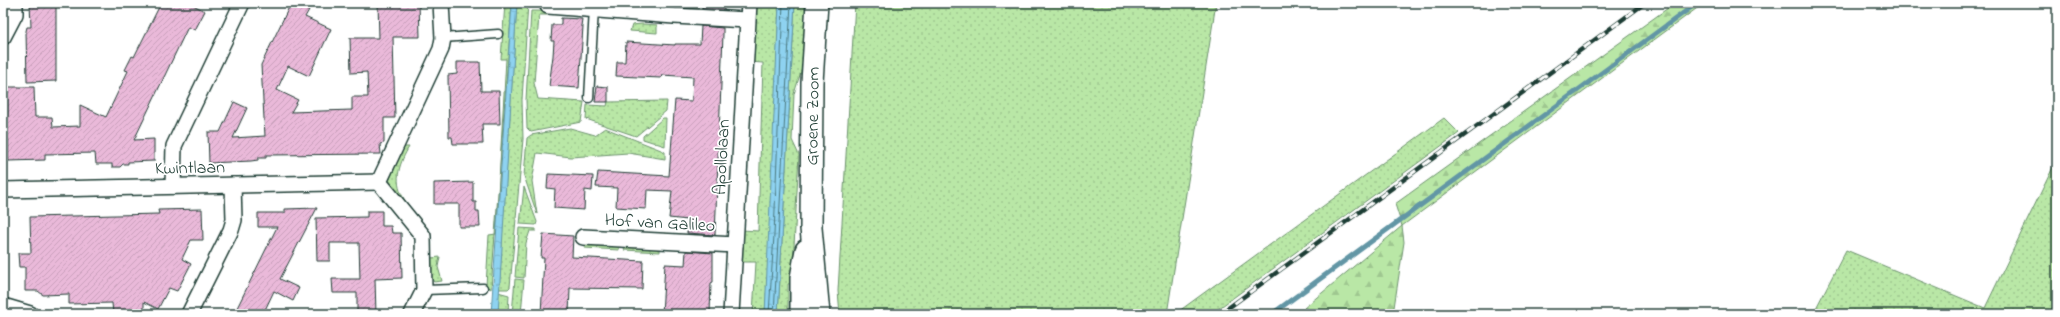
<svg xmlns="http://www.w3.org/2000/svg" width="2060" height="317" font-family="'Indie Flower',sans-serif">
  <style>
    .grass { fill: url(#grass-dots); stroke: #6c926d }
    .forest { fill: url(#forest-firs); stroke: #6c926d }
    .water { fill: url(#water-ripples); stroke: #6296a5 }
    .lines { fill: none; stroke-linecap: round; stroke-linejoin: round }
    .shore { stroke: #4b797f; stroke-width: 1 }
    .stream { stroke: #6296a5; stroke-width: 5 }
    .building { fill: url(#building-hatch); stroke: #1f3d34 }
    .lane-casing { stroke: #1f3d34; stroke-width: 11 }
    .street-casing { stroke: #1f3d34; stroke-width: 18 }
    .secondary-casing { stroke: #1f3d34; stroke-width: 24 }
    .lane { stroke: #fff; stroke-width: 8 }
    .street { stroke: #fff; stroke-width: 15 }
    .secondary { stroke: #fff; stroke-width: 21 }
    .rail-casing { stroke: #1f3d34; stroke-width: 4.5 }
    .rail { stroke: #fff; stroke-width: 3; stroke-dasharray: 9; stroke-linecap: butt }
    .labels { text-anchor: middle; stroke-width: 3.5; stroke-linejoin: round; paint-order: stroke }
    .street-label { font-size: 18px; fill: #1f3d34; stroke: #fff }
  </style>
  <defs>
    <pattern id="grass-dots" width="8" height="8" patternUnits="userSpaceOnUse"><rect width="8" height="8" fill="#b9e7a6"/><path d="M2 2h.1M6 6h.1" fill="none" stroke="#9fc790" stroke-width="1.8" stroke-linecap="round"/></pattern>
    <pattern id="forest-firs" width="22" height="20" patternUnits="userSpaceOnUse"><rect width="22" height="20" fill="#b9e7a6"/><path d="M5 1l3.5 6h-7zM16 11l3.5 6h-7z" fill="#9fc790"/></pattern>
    <pattern id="water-ripples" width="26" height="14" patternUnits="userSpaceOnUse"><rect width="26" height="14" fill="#8ed2f0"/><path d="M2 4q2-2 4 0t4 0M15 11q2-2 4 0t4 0" fill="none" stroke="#7ab5ce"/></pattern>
    <pattern id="building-hatch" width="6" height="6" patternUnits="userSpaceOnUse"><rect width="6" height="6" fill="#eab9d9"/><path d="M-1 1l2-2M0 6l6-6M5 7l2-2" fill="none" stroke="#c8a0bb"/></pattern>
  </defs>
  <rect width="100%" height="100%" fill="#fff"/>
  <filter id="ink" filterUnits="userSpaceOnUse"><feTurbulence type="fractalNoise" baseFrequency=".025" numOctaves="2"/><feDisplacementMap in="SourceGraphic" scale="8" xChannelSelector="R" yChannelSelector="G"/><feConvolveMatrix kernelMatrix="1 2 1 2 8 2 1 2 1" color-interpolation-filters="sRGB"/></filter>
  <g filter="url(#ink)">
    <g class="grass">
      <path d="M505 3H512L491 289 486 286 489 235 496 234 506 59H501Z"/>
      <path d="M517 3H528L522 100 523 139 510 287 508 289H499Z"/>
      <path d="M750 3 766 5 767 3H779L770 234 765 314H753L756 262H739L742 230 758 231 763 63 749 62V64L746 62Z"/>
      <path d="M795 3H807L803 65 794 94 792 140 799 155 792 283 788 284V314H778Z"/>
      <path d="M855 3H1216L1167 314H840L838 291Z"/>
      <path d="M531 11H548V15H539L534 83 538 99 584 102 581 122 531 132 527 128 526 100Z"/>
      <path d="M642 24 657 25V33L630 31 632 25Z"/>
      <path d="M667 101 666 111 636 136 586 119 587 105 607 106 608 102Z"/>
      <path d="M663 118H666L665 146 643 139V136Z"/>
      <path d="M1444 118 1459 133 1211 314H1175Z"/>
      <path d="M570 128 595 135 605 128 661 150 665 152V159L628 153 571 157 537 153 532 181 537 214 524 176 527 138 531 135Z"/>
      <path d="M403 147H409C400 162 393 180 403 197 405 202 410 204 410 210L390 185 389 181Z"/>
      <path d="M2057 159V314H1813L1846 250 1985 308Z"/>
      <path d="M524 187 537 222 536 225 520 224Z"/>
      <path d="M519 228 536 229V231H530L526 243 524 278 515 277Z"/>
      <path d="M585 242 619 245V250L584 248Z"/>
      <path d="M625 245 660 247V252L624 250Z"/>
      <path d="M440 257 438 267 442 281 434 282 431 278V258Z"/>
      <path d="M515 279 524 280 521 314H512Z"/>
      <path d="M498 292 509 295 508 314H498Z"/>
    </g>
    <path class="forest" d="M1675 3H1704L1402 226 1404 242 1393 314H1323L1304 308 1402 226 1395 204Z"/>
    <g class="water">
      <path d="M512 3H517L498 314H491Z"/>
      <path d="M779 3H795L778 314H765Z"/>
    </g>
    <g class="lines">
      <g class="shore">
        <path d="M769 314 774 235 783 3"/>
        <path d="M774 314 791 3"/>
      </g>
      <path class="stream" d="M1272 314 1697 3"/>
    </g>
    <g class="building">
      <path d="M30 3H56V81L27 82 26 31 27 27H31Z"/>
      <path d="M161 3H189L205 11 195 30 188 27 134 140 154 139V161L128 162V164H123L120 167H112V164H96L95 153 45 154V160L8 161V139H3V87H34L35 117H52L53 127 80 126V105L106 117 128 71 125 70 132 56 134 57Z"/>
      <path d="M291 3 309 10 305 17 331 29 309 76 288 66 277 90 298 100 291 112 352 110V97H368L367 72 351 73 350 38H379L378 3H419L420 37H393L395 118H384V143L380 144 381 154 266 155V158H258V160L251 161 209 163 208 132H220L234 102 247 108 233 138 265 136 261 65Z"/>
      <path d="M702 3H724V10L702 9Z"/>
      <path d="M561 18 582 19 581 26H583L579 88 549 86 553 56 554 41H551L552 25H561Z"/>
      <path d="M701 26 723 28V34L715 235 687 233 688 220 669 218 672 191 647 190 646 209 616 207 617 188 596 187 598 172 669 176 675 100 692 101 693 77 662 75 661 78 616 76 617 62H625L626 42 675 45V44H700Z"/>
      <path d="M457 62H480L481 91H499L500 124H482L483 144H453L452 137H449L448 75 457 74Z"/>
      <path d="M597 86 608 87V102H595Z"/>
      <path d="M548 174 593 176 592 191 585 190 584 210 554 208 555 189 547 188Z"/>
      <path d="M473 182V202H476V211H479L480 227H459V204H434V183Z"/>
      <path d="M317 208 280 279 299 288 293 301 274 291 263 314H234L277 227H258V213H285V209Z"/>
      <path d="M202 209 203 240H191L182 259 191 264 177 291 169 288 158 309 144 302V314H113L112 303 69 304V294L43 295 38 291H25V267H19L18 253H31L30 217 159 214 158 210Z"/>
      <path d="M367 211H382V226H391L392 233H401L402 278 375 279 376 314H357V293H333L332 279H360L359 243H330V261H317L316 218 367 217Z"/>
      <path d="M543 234 573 236 572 257 643 261 642 289 570 288 569 314H541L544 258H541Z"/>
      <path d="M686 251 713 253V282L711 283 710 314H662L665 264 685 265Z"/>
    </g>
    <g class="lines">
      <g class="lane-casing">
        <g id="lane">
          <path d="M443 38 498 34"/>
          <path d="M589 98 594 9"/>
          <path d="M424 290 483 288"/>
        </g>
      </g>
      <g class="street-casing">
        <g id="street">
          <path d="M548 6 674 16 747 20"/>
          <path d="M3 37 15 14V3"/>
          <path d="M173 186 174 146 242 3"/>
          <path d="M3 190 379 182"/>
          <path d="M583 237 735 245"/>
          <path d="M3 306 30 314"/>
          <path d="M189 314 231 230 234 220 233 185"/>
          <path d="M412 314 424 290 423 236 379 182 441 49 443 38 441 3"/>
          <path d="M731 314 749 3"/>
        </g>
      </g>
      <g class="secondary-casing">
        <g id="secondary">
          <path d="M817 3 812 82 811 228 819 314"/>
          <path d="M801 314V278L806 250"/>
        </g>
      </g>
      <use href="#lane" class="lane"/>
      <use href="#street" class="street"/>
      <use href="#secondary" class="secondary"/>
      <g class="rail-casing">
        <path id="rail" d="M1220 314 1645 3"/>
      </g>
      <use href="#rail" class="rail"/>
    </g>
  </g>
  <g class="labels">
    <g class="street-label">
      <text transform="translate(812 116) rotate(-89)" y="6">Groene Zoom</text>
      <text transform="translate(721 157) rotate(-87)" y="6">Apollolaan</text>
      <text transform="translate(190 167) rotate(-1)" y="6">Kwintlaan</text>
      <text transform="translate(660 222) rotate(3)" y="6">Hof van Galileo</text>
    </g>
  </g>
  <rect width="2060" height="317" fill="none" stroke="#fff" stroke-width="16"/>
  <rect x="8" y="8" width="2044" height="301" fill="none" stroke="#1f3d34" stroke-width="1.5" filter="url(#ink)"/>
</svg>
